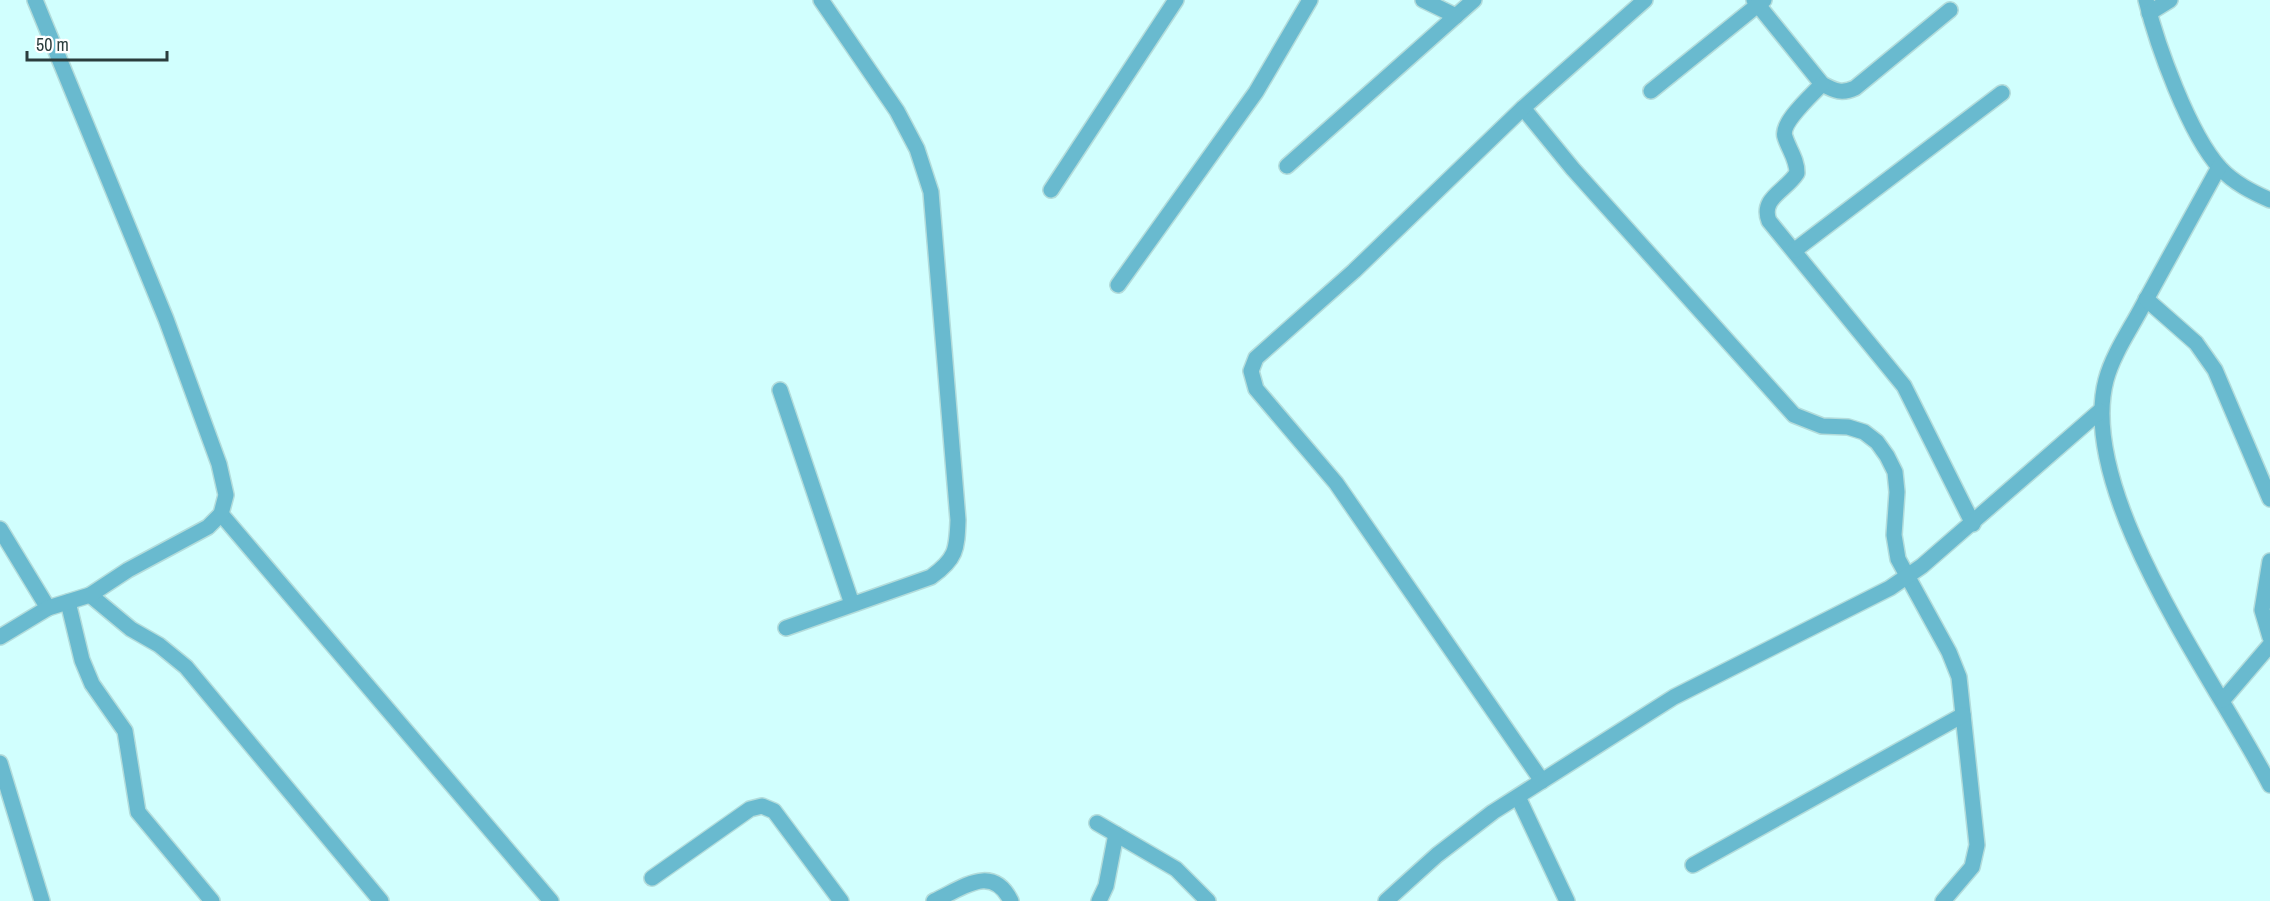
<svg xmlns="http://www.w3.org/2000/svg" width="2270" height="901" font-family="'Archivo Narrow',sans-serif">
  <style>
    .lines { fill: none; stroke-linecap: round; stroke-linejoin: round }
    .minor-casing { stroke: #b3dcdb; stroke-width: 18 }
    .minor { stroke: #69bacf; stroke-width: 15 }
  </style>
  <rect width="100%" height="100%" fill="#d1fffe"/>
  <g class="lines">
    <g class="minor-casing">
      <g id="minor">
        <path d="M1423 0 1456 16"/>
        <path d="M1754 0 1822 84C1835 91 1842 94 1855 88L1950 10"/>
        <path d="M2146 0C2157 45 2189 134 2220 168 2234 183 2252 192 2270 200"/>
        <path d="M2149 13 2170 0"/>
        <path d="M1822 84C1812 95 1780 123 1785 137 1789 150 1797 159 1797 173 1786 191 1760 198 1769 221L1904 386 1973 524"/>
        <path d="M1651 91 1764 0"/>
        <path d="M1523 108 1573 169 1794 415 1822 426 1848 427 1864 432 1877 442 1887 456 1895 472 1897 492 1894 535 1898 559 1949 652 1959 677 1977 845 1972 867 1943 901"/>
        <path d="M1287 166 1474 0"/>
        <path d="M2219 167C2193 214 2168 260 2142 307 2130 330 2113 354 2106 380 2076 494 2218 684 2270 785"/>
        <path d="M1051 190 1176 0"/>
        <path d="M1795 250 2002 93"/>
        <path d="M1118 285 1256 92 1310 0"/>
        <path d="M2146 299 2196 343 2215 370 2270 499"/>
        <path d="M780 390 852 604"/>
        <path d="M221 514 551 901"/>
        <path d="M0 529 48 608"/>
        <path d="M2270 561 2262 610 2270 637"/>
        <path d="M90 595 131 629 159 645 186 667 381 901"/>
        <path d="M68 602 82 660 92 684 125 731 138 812 212 901"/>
        <path d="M786 628 931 577C956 559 957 550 958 520L931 192 917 149 897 111 821 0"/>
        <path d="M0 637 48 608 90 595 128 570 208 527 221 514 226 495 219 464 166 319 35 0"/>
        <path d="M2223 700 2270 645"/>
        <path d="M0 763 42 901"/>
        <path d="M1542 781 1336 483 1256 389 1251 371 1256 358 1354 271 1523 108 1645 0"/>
        <path d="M1518 797 1567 901"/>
        <path d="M1097 823 1176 869 1208 901"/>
        <path d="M1693 865 1963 715"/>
        <path d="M652 878 750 809 762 806 774 811 841 901"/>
        <path d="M934 901C963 888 992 863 1011 901"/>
        <path d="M1099 901 1106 886 1116 834"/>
        <path d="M1386 901 1437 855 1493 812 1674 697 1890 588 1922 566 2100 411"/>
      </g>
    </g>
    <use href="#minor" class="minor"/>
  </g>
  <path d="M27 51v9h140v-9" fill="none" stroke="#2b3d3d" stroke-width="3"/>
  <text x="36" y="51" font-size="18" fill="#2b3d3d" stroke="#ffffff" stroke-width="4.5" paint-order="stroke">50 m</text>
</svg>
